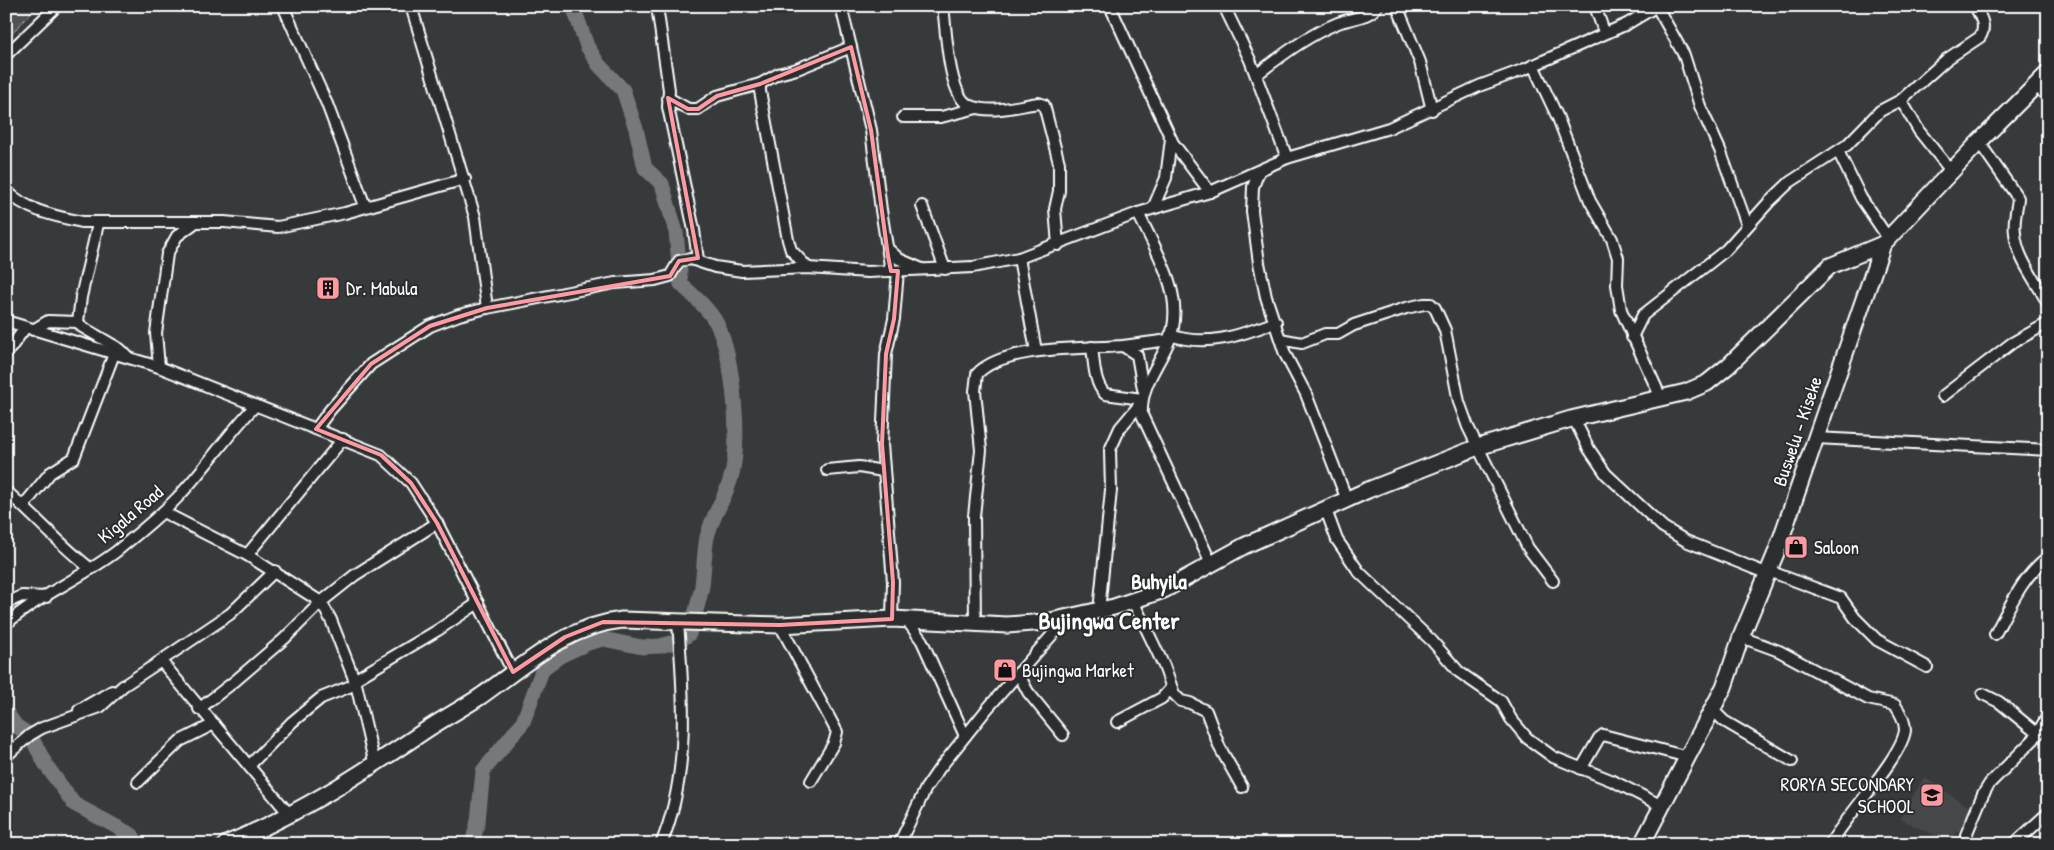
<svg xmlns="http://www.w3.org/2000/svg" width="2054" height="850" font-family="'Patrick Hand',sans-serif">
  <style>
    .built { fill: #444748 }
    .green { fill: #505354; stroke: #a8a9aa }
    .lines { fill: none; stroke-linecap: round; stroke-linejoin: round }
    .river { stroke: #767879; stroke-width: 15 }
    .street-casing { stroke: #fff; stroke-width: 14 }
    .secondary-casing { stroke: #fff; stroke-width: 19 }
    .street { stroke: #2a2d2e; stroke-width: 10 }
    .secondary { stroke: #2a2d2e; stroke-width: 15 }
    .marked { fill: none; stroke: #ff9aa2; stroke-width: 4; stroke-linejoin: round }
    .labels { text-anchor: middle; stroke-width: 4; stroke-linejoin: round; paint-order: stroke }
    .poi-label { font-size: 19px; fill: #fff; stroke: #2a2d2e; text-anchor: start }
    .street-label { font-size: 19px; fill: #fff; stroke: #2a2d2e }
    .quarter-label { font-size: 21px; font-weight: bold; fill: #fff; stroke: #2a2d2e }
    .district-label { font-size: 24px; font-weight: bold; fill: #fff; stroke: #2a2d2e }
  </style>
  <rect width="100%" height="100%" fill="#373a3b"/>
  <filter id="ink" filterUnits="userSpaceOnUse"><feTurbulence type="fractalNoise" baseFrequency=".02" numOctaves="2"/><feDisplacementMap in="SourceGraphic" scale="10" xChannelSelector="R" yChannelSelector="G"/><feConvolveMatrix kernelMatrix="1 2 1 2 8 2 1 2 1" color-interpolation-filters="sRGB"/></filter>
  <g filter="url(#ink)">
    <path class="built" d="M1924 777 1976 812 1948 842 1900 819Z"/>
    <path class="green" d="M6 6H37L6 40Z"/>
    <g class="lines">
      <g class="river">
        <path d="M6 712 16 726 30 735 46 765 74 804 132 835 137 844"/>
        <path d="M472 844 478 821 483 771 523 722 543 668 560 656 588 643 603 639 642 647 660 646 679 641 689 634C694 618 699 602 702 586 704 570 704 553 707 537 712 516 724 500 730 481 742 443 734 360 717 324 709 309 693 295 681 284L676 232 662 184 645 168 636 129 623 90 599 65 587 46 573 6"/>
      </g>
      <g class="street-casing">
        <g id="street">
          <path d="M283 6 327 104 365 206"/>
          <path d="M411 6 475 217 487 308"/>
          <path d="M657 6 669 90 668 107 694 230 698 260"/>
          <path d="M841 6 871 130 881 210 891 271"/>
          <path d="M943 6C946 27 948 96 969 105 990 115 1017 106 1038 103L1044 105 1059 163V191L1055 209 1058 245"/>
          <path d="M1110 6 1173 143 1210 192"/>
          <path d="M1224 6 1250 60 1287 158"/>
          <path d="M1397 6 1420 62 1432 110"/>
          <path d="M1595 6 1604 32"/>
          <path d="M1657 7 1684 55 1700 106 1720 150 1747 225"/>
          <path d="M6 55 57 6"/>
          <path d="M1533 65 1558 118 1590 201 1612 239 1618 258 1617 285 1621 310 1661 398"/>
          <path d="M1256 75C1281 56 1308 35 1338 23 1351 18 1370 18 1377 6"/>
          <path d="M2035 85 2048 97"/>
          <path d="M668 98 688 109H698L717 96 760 84"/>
          <path d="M1901 100 1919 131 1951 171"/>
          <path d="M903 117H941L977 108"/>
          <path d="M1979 142 2018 198C2017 210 2013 221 2015 233 2017 260 2037 281 2048 304"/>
          <path d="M1838 151 1861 198 1888 238"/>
          <path d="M1259 171 1253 187 1252 211 1259 263 1266 297 1285 354 1306 394 1347 500"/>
          <path d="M6 190C26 211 55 216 82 222H224L278 227 345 213 465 179"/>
          <path d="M922 206 945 269"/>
          <path d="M1153 208 1166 178 1171 139"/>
          <path d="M1138 213C1156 251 1187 297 1169 341 1158 367 1140 386 1142 415L1211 563"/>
          <path d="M98 224 81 297 78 322 82 327 120 349 128 357"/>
          <path d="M887 248 899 259 922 269"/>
          <path d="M1019 258 1036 351"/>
          <path d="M808 268 791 250 788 240 760 91V84L778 74 797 69 851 47"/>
          <path d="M6 321 159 367 381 455 411 483 437 523 513 672"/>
          <path d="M33 330 48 321 78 322"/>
          <path d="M1170 335C1207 348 1241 335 1276 322"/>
          <path d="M1632 337 1643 315 1726 250 1769 202 1790 182 1847 145 1880 111 1901 100 1947 59 1980 37C1987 26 1980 16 1975 6"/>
          <path d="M1280 339 1302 343 1325 334H1338L1354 325 1406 308 1424 304H1431L1435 308 1445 330 1459 402 1468 427 1528 548 1553 581"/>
          <path d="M1123 346 1137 355 1143 389"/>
          <path d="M1092 347C1094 362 1094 383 1105 394L1142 399"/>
          <path d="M6 354 25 328"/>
          <path d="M159 367 156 333 167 254 177 236 196 222"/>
          <path d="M1943 396 2012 343 2048 323"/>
          <path d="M1574 419 1589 449 1606 474 1663 527 1686 541 1768 574"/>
          <path d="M316 429 330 410 371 364 430 326 459 315 487 308 615 283 655 280 670 276 679 261 691 259 715 267 742 271 808 268 868 272 973 267 1019 258 1138 213 1210 192 1287 158 1389 128 1479 86 1525 69 1627 24 1657 6"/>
          <path d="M1816 438 2048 450"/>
          <path d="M827 470 859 467 883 471"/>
          <path d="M6 491C35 516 60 545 91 569"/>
          <path d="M24 505 50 473 74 458 114 354"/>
          <path d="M1326 510 1337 540 1359 572 1432 641 1459 672 1501 701 1511 719 1527 738 1553 757 1613 781 1662 806"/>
          <path d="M163 512 247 555 321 602 331 620 356 684 375 765"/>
          <path d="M247 555 343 439"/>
          <path d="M1769 571 1841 598 1855 618 1877 640 1927 667"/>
          <path d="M1133 601 1164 666 1174 694 1181 701 1190 703 1206 711 1220 748 1242 787"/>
          <path d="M6 603 22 596 46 597"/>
          <path d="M1099 611 1111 490 1110 450 1120 428 1141 403"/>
          <path d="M892 619 893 582 882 444 886 354 894 319 898 271"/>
          <path d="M906 619 922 641 965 736"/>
          <path d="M975 623 974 516 981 450 975 391 977 374C1003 345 1086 349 1123 346 1138 344 1153 342 1169 340"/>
          <path d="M6 624C39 595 82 578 117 551 137 534 158 518 177 498 205 469 227 435 255 406"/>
          <path d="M780 625 837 732 834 743 811 781"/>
          <path d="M1995 634C2009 608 2023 575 2048 557"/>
          <path d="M1741 637 1779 651 1868 699 1895 705C1900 712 1905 721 1905 730 1903 755 1845 818 1830 844"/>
          <path d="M156 664 230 614 275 571"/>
          <path d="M1018 673 1028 692 1063 735"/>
          <path d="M354 680 438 630 478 603"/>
          <path d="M1983 694 1999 702 2038 734"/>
          <path d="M199 709 235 681 284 639 321 602 355 575 437 523"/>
          <path d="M1712 709 1724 721 1792 761"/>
          <path d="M79 710 112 691"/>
          <path d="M1117 722 1162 698 1171 688"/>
          <path d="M6 756 30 735 42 728 100 707 123 686 161 661 289 814"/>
          <path d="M249 766 292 722 321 698 356 684"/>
          <path d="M1581 769 1599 738 1603 735 1688 757"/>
          <path d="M138 782 180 741 214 724"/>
          <path d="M1966 835 1983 794 1990 783 2034 739 2048 715"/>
          <path d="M661 844C690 776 684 695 678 623"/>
          <path d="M899 844 926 788 939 769 987 709 1067 618"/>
          <path d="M2014 844 2048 813"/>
        </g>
      </g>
      <g class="secondary-casing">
        <g id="secondary">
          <path d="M226 844C298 815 362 773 426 730 444 718 463 708 481 696 525 665 566 626 622 620L780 625 892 619 1007 625 1046 622 1114 607 1164 590 1244 546 1368 490 1478 447 1571 419 1686 392 1707 383 1728 366 1830 266 1883 244"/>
          <path d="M1642 844 1724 687 1741 637 1776 553 1883 244 1979 142 2048 73"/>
        </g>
      </g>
      <use href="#street" class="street"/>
      <use href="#secondary" class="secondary"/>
    </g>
  </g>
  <path class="marked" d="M851 47 871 130 888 256 891 271H898L894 319 886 354 882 444 893 582 892 619 780 625 603 622 565 637 513 672 437 523 411 483 381 455 316 429 371 364 430 326 487 308 670 276 679 261 698 258 668 98 688 109H698L717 96 760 84Z"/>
  <defs>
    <g id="building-square" transform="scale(1.25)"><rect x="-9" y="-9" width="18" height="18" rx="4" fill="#ff9aa2" stroke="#2a2d2e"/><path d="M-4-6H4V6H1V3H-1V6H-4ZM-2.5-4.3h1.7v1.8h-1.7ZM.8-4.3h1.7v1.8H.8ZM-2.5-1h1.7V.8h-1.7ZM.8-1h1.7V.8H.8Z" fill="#111"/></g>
    <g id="shop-square" transform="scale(1.25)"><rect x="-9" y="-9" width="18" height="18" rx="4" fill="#ff9aa2" stroke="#2a2d2e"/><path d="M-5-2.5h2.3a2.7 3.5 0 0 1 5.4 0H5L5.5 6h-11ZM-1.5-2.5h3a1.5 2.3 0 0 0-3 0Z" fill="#111"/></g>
    <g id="school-square" transform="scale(1.25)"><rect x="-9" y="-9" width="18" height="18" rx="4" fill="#ff9aa2" stroke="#2a2d2e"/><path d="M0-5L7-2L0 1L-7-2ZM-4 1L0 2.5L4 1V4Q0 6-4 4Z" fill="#111"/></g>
  </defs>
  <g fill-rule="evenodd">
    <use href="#building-square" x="328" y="288"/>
    <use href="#shop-square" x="1796" y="547"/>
    <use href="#shop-square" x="1005" y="670"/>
    <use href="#school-square" x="1932" y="795"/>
  </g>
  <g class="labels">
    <g class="poi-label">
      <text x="346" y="295">Dr. Mabula</text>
      <text x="1814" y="554">Saloon</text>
      <text x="1022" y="677">Bujingwa Market</text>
      <text x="1914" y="791" text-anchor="end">RORYA SECONDARY<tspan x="1914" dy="22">SCHOOL</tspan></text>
    </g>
    <g class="street-label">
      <text transform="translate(1797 431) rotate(-71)" y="7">Buswelu - Kiseke</text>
      <text transform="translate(130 514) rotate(-40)" y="7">Kigala Road</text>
    </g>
    <g class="quarter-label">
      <text x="1159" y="589">Buhyila</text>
    </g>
    <g class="district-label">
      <text x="1109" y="629">Bujingwa Center</text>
    </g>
  </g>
  <rect width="2054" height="850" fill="none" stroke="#2a2d2e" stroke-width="25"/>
  <rect x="12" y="12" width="2029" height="825" fill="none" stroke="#fff" stroke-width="2" filter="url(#ink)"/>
</svg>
